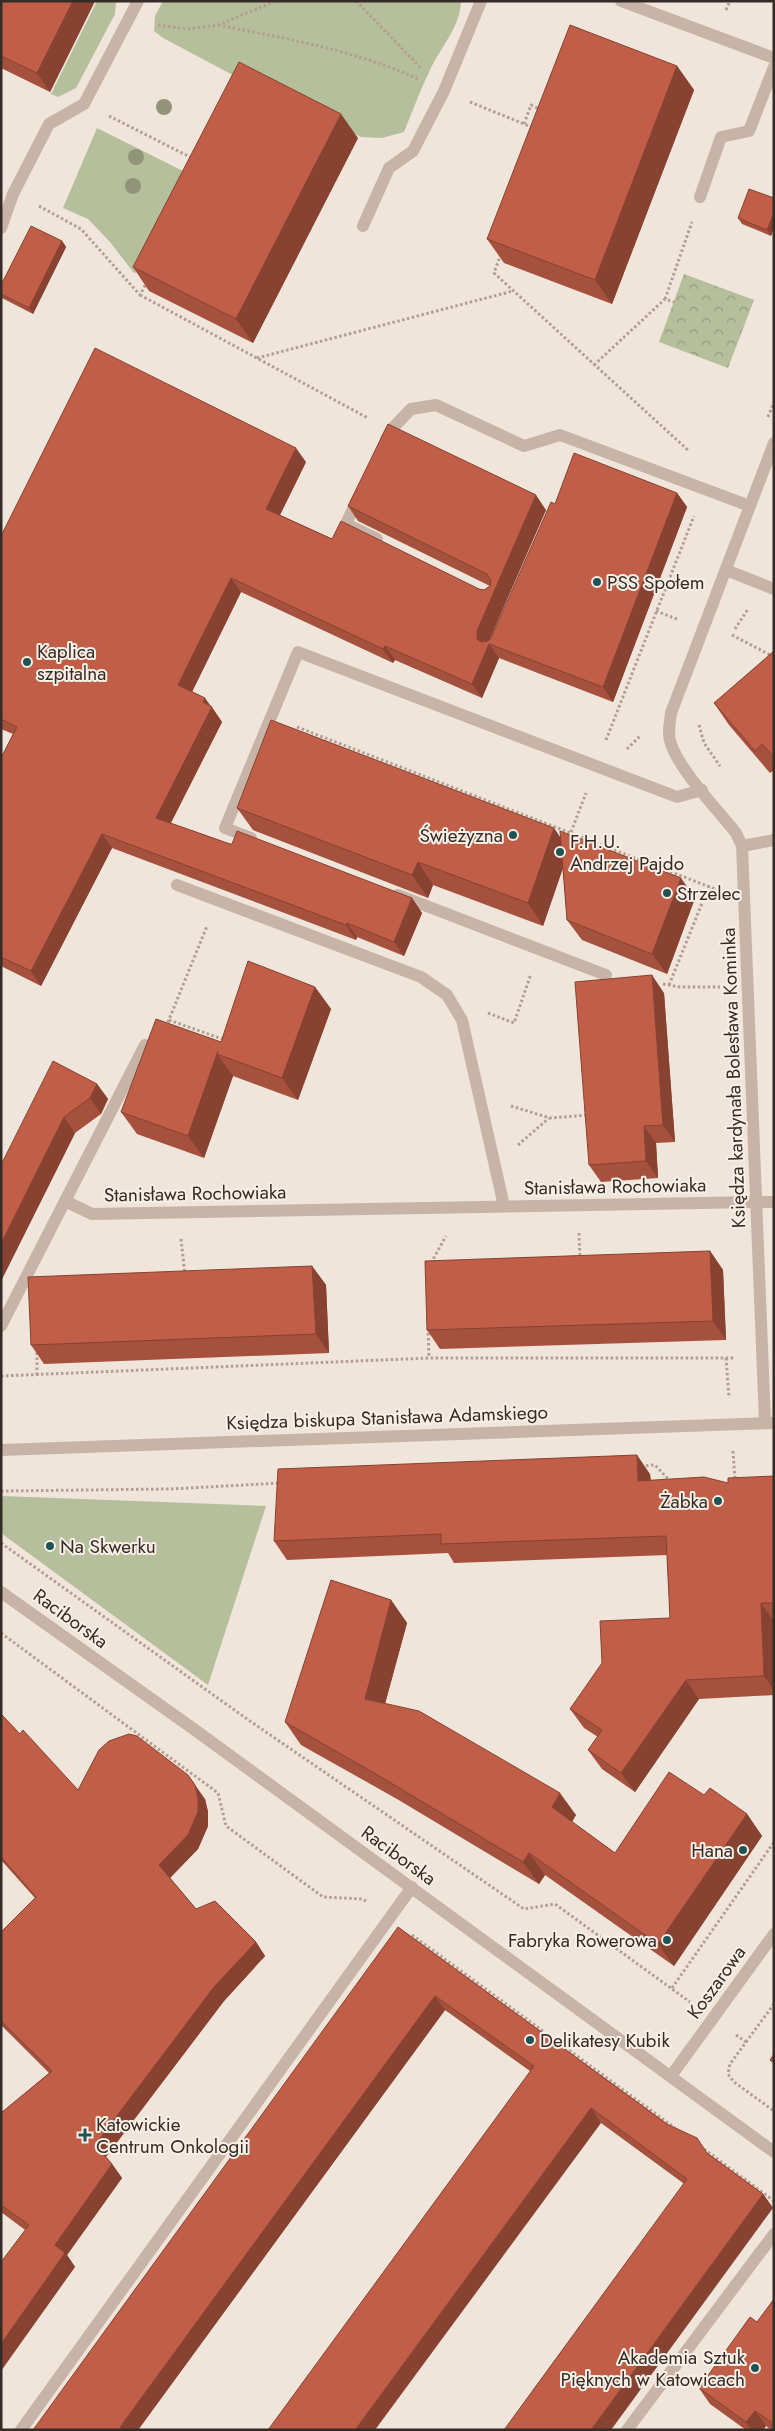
<svg xmlns="http://www.w3.org/2000/svg" width="775" height="2431" font-family="Jost,sans-serif">
  <style>
    .green { fill: #b5bf9b }
    .park { fill: url(#park-crowns) }
    .lines { fill: none; stroke-linecap: round; stroke-linejoin: round }
    .path { stroke: #b49e91; stroke-width: 3; stroke-dasharray: 2.5 2.5; stroke-linecap: butt }
    .lane { stroke: #c8b4a7; stroke-width: 12 }
    .street { stroke: #c8b4a7; stroke-width: 12 }
    .tree { fill: #92947a }
    .wall { fill: #a6513d }
    .shaded-wall { fill: #874232 }
    .building { fill: #c15e47; stroke: #874232 }
    .poi-dot { fill: #1e5454; stroke: #f8efe6; stroke-width: 2 }
    .labels { text-anchor: middle; stroke-width: 4; stroke-linejoin: round; paint-order: stroke }
    .poi-label { font-size: 19px; fill: #352b27; stroke: #f8efe6; text-anchor: start }
    .street-label { font-size: 19px; fill: #352b27; stroke: #f8efe6 }
  </style>
  <defs>
    <pattern id="park-crowns" width="20" height="18" patternUnits="userSpaceOnUse" patternTransform="scale(1.25)"><rect width="20" height="18" fill="#b5bf9b"/><path d="M2 6a3 3 0 1 1 6 0M12 15a3 3 0 1 1 6 0" fill="none" stroke="#949b7e"/></pattern>
  </defs>
  <rect width="100%" height="100%" fill="#f0e5da"/>
  <g class="green">
    <path d="M97 1H116L115 14 76 88 58 97 51 94Z"/>
    <path d="M163 1H461C461 25 441 47 431 68 421 88 413 110 404 132L382 138 361 137 251 81H244L163 38 154 31 155 16Z"/>
    <path d="M97 128 183 171 140 272 134 273 110 242 88 219 63 208Z"/>
    <path d="M1 1496 266 1506 208 1685 1 1533Z"/>
  </g>
  <path class="park" d="M684 274 754 300 728 368 659 342Z"/>
  <g class="lines">
    <g class="path">
      <path d="M356 1 422 69"/>
      <path d="M726 10 730 1"/>
      <path d="M158 25 187 29 218 25 276 1"/>
      <path d="M218 25C287 39 356 50 420 80"/>
      <path d="M470 102 534 128"/>
      <path d="M109 116 192 158"/>
      <path d="M524 124 531 105 541 110"/>
      <path d="M39 206 81 229 140 295 147 282"/>
      <path d="M501 254 494 273 689 451"/>
      <path d="M140 295 368 418"/>
      <path d="M665 299 692 222"/>
      <path d="M257 358 513 291"/>
      <path d="M594 365 665 299 674 302"/>
      <path d="M768 417 774 402"/>
      <path d="M656 611 677 619"/>
      <path d="M735 629 748 609"/>
      <path d="M732 635 774 657"/>
      <path d="M699 725 704 743 720 766"/>
      <path d="M297 727 715 889"/>
      <path d="M606 740 694 516"/>
      <path d="M627 749 640 736"/>
      <path d="M571 832 586 793"/>
      <path d="M663 984 680 987H720"/>
      <path d="M669 985 709 886"/>
      <path d="M488 1013 514 1023 531 974"/>
      <path d="M169 1020 225 1040"/>
      <path d="M166 1027 207 926"/>
      <path d="M511 1106 550 1118 588 1115"/>
      <path d="M518 1145 549 1118"/>
      <path d="M579 1233 580 1259"/>
      <path d="M181 1239 185 1275"/>
      <path d="M431 1263 446 1236"/>
      <path d="M428 1328 429 1358"/>
      <path d="M726 1358 729 1398"/>
      <path d="M37 1375V1351"/>
      <path d="M1 1376 429 1358H735"/>
      <path d="M733 1451 735 1480"/>
      <path d="M641 1466 655 1465 670 1481"/>
      <path d="M1 1491 170 1489 280 1483"/>
      <path d="M1 1543 247 1719 524 1909 555 1904 690 2002"/>
      <path d="M1 1633 218 1793 226 1826 323 1897 363 1899 367 1902"/>
      <path d="M412 1935 675 2128"/>
      <path d="M672 1988 774 1842"/>
      <path d="M736 2035 746 2042 730 2064 728 2074 734 2082 774 2111"/>
      <path d="M746 2042 774 2004"/>
      <path d="M704 2149 774 2201"/>
    </g>
    <g class="lane">
      <path d="M621 1 774 58"/>
      <path d="M700 197 721 137 749 131 774 67"/>
      <path d="M363 226 389 168 413 151 444 91 481 1"/>
      <path d="M1 228 13 194 49 124 84 104 138 1"/>
      <path d="M386 439 391 430 411 409 436 405 524 446 560 435 750 506"/>
      <path d="M358 498 346 524 377 539"/>
      <path d="M251 838 225 828 298 652 677 797 702 790"/>
      <path d="M742 846 774 840"/>
      <path d="M177 885 421 977 447 995 462 1020 504 1206"/>
      <path d="M398 895 606 975"/>
      <path d="M756 1202H774"/>
      <path d="M1 1326 65 1201"/>
      <path d="M21 2430 412 1887"/>
      <path d="M627 2430 774 2234"/>
    </g>
    <g class="street">
      <path d="M726 570 774 589"/>
      <path d="M145 1045 65 1201 92 1214 756 1202"/>
      <path d="M765 1423 742 846 736 833C716 808 681 772 671 744 667 734 670 723 671 713L774 443"/>
      <path d="M1 1450 774 1423"/>
      <path d="M1 1592 195 1730 774 2152"/>
      <path d="M671 2076 774 1934"/>
    </g>
  </g>
  <g class="tree">
    <circle cx="164" cy="107" r="8"/>
    <circle cx="136" cy="157" r="8"/>
    <circle cx="133" cy="186" r="8"/>
  </g>
  <g class="wall">
    <path d="M1 1H95L50 92 1 68Z"/>
    <path d="M677 66 694 90 612 304 504 263 487 239Z"/>
    <path d="M358 138 253 343 149 291 133 267Z"/>
    <path d="M774 198 771 236 742 224 738 218Z"/>
    <path d="M62 241 66 247 33 314 2 298 1 297V285Z"/>
    <path d="M306 462 280 515 332 539 479 589 484 590 490 586 358 521 348 506 546 510 488 641 491 638 555 504 677 493 687 507 613 702 499 658 482 698 395 660 393 663 241 592 192 692 212 707 222 722 171 823 230 844 412 898 422 913 404 956 357 937 356 940 112 848 41 986 1 966V758L13 734 1 729V536Z"/>
    <path d="M774 651V770L770 773 729 725 714 703Z"/>
    <path d="M237 808 561 837 695 898 667 974 582 940 567 920 563 868 543 926 433 885 428 898 253 830Z"/>
    <path d="M315 987 331 1009 298 1100 233 1076 204 1158 137 1134 121 1112 221 1042Z"/>
    <path d="M664 993 675 1142 656 1143 658 1178 601 1182 589 1165Z"/>
    <path d="M97 1084 108 1099 101 1114 75 1133 1 1281V1165Z"/>
    <path d="M710 1251 723 1270 726 1340 440 1349 427 1330Z"/>
    <path d="M312 1266 326 1285 329 1353 44 1364 31 1345Z"/>
    <path d="M650 1474 651 1480 728 1483 774 1476V1695L699 1699 635 1792 602 1769 588 1750 598 1737 584 1728 570 1709 670 1618 667 1555 454 1563 448 1553 287 1560 274 1541Z"/>
    <path d="M391 1600 407 1623 385 1704 576 1815 572 1822 615 1853 704 1795 747 1814 762 1836 674 1966 545 1875 539 1884 397 1799 301 1745 285 1722Z"/>
    <path d="M1 1714 20 1734 78 1790 205 1799 208 1812V1826L198 1849 170 1878 196 1909 256 1942 265 1956 224 2001 106 2157 112 2164 122 2178 67 2255 75 2267 1 2212V2113L49 2073 1 2025V1932L35 1898 1 1860Z"/>
    <path d="M398 1927 763 2194 773 2208 683 2183 530 2071 445 2010 138 2430Z"/>
    <path d="M774 2299V2430H771L766 2426 763 2430H746L710 2404 699 2388 757 2322Z"/>
  </g>
  <g class="shaded-wall">
    <path d="M73 1H95L50 92 37 73Z"/>
    <path d="M677 66 694 90 612 304 595 280Z"/>
    <path d="M341 114 358 138 253 343 236 319Z"/>
    <path d="M774 213V229L771 236 767 230Z"/>
    <path d="M62 241 66 247 33 314 29 308Z"/>
    <path d="M296 448 306 462 276 523 266 509Z"/>
    <path d="M677 493 687 507 613 702 603 687Z"/>
    <path d="M536 495 546 510 487 646 489 644 499 658 482 698 472 684 477 639V631Z"/>
    <path d="M231 578 241 592 188 700 178 685Z"/>
    <path d="M385 646 395 660 393 663 383 649Z"/>
    <path d="M205 698 222 722 166 832 156 818Z"/>
    <path d="M554 828 569 850 543 926 528 903Z"/>
    <path d="M102 834 112 848 41 986 31 971Z"/>
    <path d="M418 862 433 885 428 898 412 875Z"/>
    <path d="M681 878 695 898 667 974 652 954Z"/>
    <path d="M412 898 422 913 404 956 394 942Z"/>
    <path d="M347 923 357 937 356 940 346 925Z"/>
    <path d="M652 975 664 993 675 1142 663 1125Z"/>
    <path d="M315 987 331 1009 298 1100 282 1078Z"/>
    <path d="M217 1054 233 1076 204 1158 188 1136Z"/>
    <path d="M97 1084 108 1099 101 1114 90 1098Z"/>
    <path d="M64 1117 75 1133 1 1281V1244Z"/>
    <path d="M644 1126 656 1143 658 1178 646 1161Z"/>
    <path d="M710 1251 723 1270 726 1340 713 1321Z"/>
    <path d="M312 1266 326 1285 329 1353 316 1334Z"/>
    <path d="M637 1455 650 1474 651 1500 638 1481Z"/>
    <path d="M391 1600 407 1623 380 1722 365 1699Z"/>
    <path d="M761 1603 774 1622V1690L764 1676Z"/>
    <path d="M686 1680 699 1699 635 1792 621 1773Z"/>
    <path d="M188 1775 205 1799 208 1812V1826L198 1849 169 1879 159 1865Z"/>
    <path d="M560 1793 576 1815 567 1829 552 1807Z"/>
    <path d="M747 1814 762 1836 674 1966 658 1944Z"/>
    <path d="M529 1853 545 1875 539 1884 523 1862Z"/>
    <path d="M256 1942 265 1956 224 2001 104 2159 95 2145 214 1987Z"/>
    <path d="M435 1996 445 2010 138 2430H122L120 2427Z"/>
    <path d="M591 2108 601 2123 375 2430H355Z"/>
    <path d="M112 2164 122 2178 67 2255 75 2267 1 2371V2344L55 2245Z"/>
    <path d="M763 2194 773 2208 611 2430H591Z"/>
    <path d="M755 2411 766 2426 763 2430H752L746 2422Z"/>
  </g>
  <g class="building">
    <path d="M1 1H73L37 73 1 56Z"/>
    <path d="M570 25 677 66 595 280 487 239Z"/>
    <path d="M239 62 341 114 236 319 133 267Z"/>
    <path d="M749 189 774 198V213L767 230 738 218Z"/>
    <path d="M31 226 62 241 29 308 1 294V285Z"/>
    <path d="M95 348 296 448 266 509 332 539 341 521 479 589 484 590 490 586 491 581 487 574 348 506 388 424 536 495 477 631V639L481 642 488 641 491 638 551 502 555 504 574 453 677 493 603 687 489 644 472 684 385 646 383 649 231 578 178 685 205 698 203 702 212 707 156 818 230 844H232L237 831 412 898 394 942 347 923 346 925 102 834 31 971 1 957V758L17 727 1 719V536Z"/>
    <path d="M774 651V757L762 744 755 751 714 703Z"/>
    <path d="M271 720 554 828 528 903 418 862 412 875 237 808Z"/>
    <path d="M560 831 681 878 652 954 567 920Z"/>
    <path d="M248 961 315 987 282 1078 217 1054 218 1051 188 1136 121 1112 156 1019 221 1042Z"/>
    <path d="M652 975 663 1125 644 1126 646 1161 589 1165 575 982Z"/>
    <path d="M53 1061 97 1084 90 1098 64 1117 1 1244V1165Z"/>
    <path d="M710 1251 713 1321 427 1330 425 1261Z"/>
    <path d="M312 1266 316 1334 31 1345 28 1277Z"/>
    <path d="M637 1455 638 1481 704 1477 728 1483V1478L774 1476V1603H761L764 1676 686 1680 621 1773 588 1750 602 1730 570 1709 602 1663 600 1621 670 1618 666 1536 441 1544V1534L274 1541 278 1469Z"/>
    <path d="M331 1580 391 1600 365 1699 419 1711 560 1793 552 1807 615 1853 669 1772 704 1795 710 1788 747 1814 658 1944 529 1853 523 1862 381 1777 285 1722Z"/>
    <path d="M1 1714 20 1734 23 1730 78 1790 99 1750 109 1741 129 1734 137 1736 188 1775 195 1785 198 1798V1812L188 1835 159 1865 196 1909 215 1901 256 1942 214 1987 95 2145 112 2164 55 2245 65 2253 1 2344V2262L29 2225 1 2205V2113L52 2071 1 2021V1932L36 1897 1 1857Z"/>
    <path d="M398 1927 667 2124 697 2138 707 2153 763 2194 591 2430H504L687 2179 591 2108 355 2430H268L534 2066 435 1996 120 2427 124 2430H33Z"/>
    <path d="M774 2054V2063L770 2060Z"/>
    <path d="M774 2299V2424L755 2411 746 2422 699 2388 750 2317 757 2322Z"/>
  </g>
  <g class="poi-dot">
    <circle cx="597" cy="582" r="5"/>
    <circle cx="27" cy="662" r="5"/>
    <circle cx="513" cy="835" r="5"/>
    <circle cx="560" cy="852" r="5"/>
    <circle cx="667" cy="893" r="5"/>
    <circle cx="718" cy="1501" r="5"/>
    <circle cx="50" cy="1546" r="5"/>
    <circle cx="743" cy="1850" r="5"/>
    <circle cx="667" cy="1940" r="5"/>
    <circle cx="530" cy="2040" r="5"/>
    <path d="M82.5 2127.5h5v5h5v5h-5v5h-5v-5h-5v-5h5z"/>
    <circle cx="755" cy="2368" r="5"/>
  </g>
  <g class="labels">
    <g class="poi-label">
      <text x="607" y="589">PSS Społem</text>
      <text x="37" y="658">Kaplica<tspan x="37" dy="22">szpitalna</tspan></text>
      <text x="503" y="842" text-anchor="end">Świeżyzna</text>
      <text x="570" y="848">F.H.U.<tspan x="570" dy="22">Andrzej Pajdo</tspan></text>
      <text x="677" y="900">Strzelec</text>
      <text x="708" y="1508" text-anchor="end">Żabka</text>
      <text x="60" y="1553">Na Skwerku</text>
      <text x="733" y="1857" text-anchor="end">Hana</text>
      <text x="657" y="1947" text-anchor="end">Fabryka Rowerowa</text>
      <text x="540" y="2047">Delikatesy Kubik</text>
      <text x="96" y="2131">Katowickie<tspan x="96" dy="22">Centrum Onkologii</tspan></text>
      <text x="745" y="2364" text-anchor="end">Akademia Sztuk<tspan x="745" dy="22">Pięknych w Katowicach</tspan></text>
    </g>
    <g class="street-label">
      <text transform="translate(733 1078) rotate(-92)" y="7">Księdza kardynała Bolesława Kominka</text>
      <text transform="translate(615 1186) rotate(-1)" y="7">Stanisława Rochowiaka</text>
      <text transform="translate(195 1193) rotate(-1)" y="7">Stanisława Rochowiaka</text>
      <text transform="translate(387 1417) rotate(-2)" y="7">Księdza biskupa Stanisława Adamskiego</text>
      <text transform="translate(71 1618) rotate(36)" y="7">Raciborska</text>
      <text transform="translate(399 1855) rotate(36)" y="7">Raciborska</text>
      <text transform="translate(716 1982) rotate(-54)" y="7">Koszarowa</text>
    </g>
  </g>
  <rect width="775" height="2431" fill="none" stroke="#352b27" stroke-width="5"/>
</svg>
